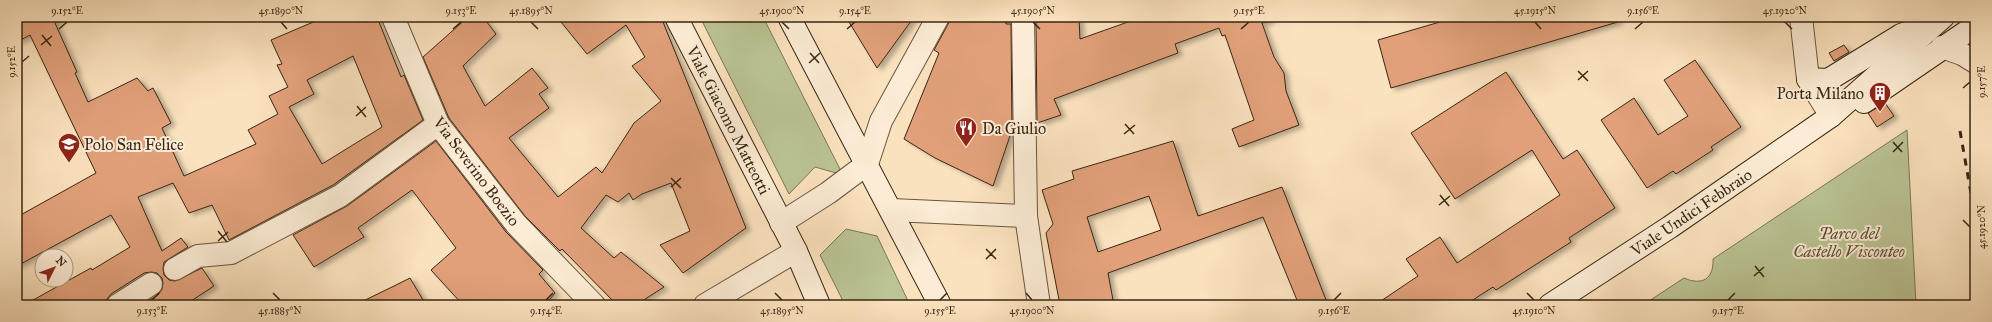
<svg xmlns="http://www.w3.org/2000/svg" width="1992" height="322" font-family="'IM FELL Great Primer',serif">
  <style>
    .green { fill: #bbc494; stroke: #7a7654 }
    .building { fill: #e1a07a; stroke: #382713; fill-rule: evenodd; filter: url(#shadow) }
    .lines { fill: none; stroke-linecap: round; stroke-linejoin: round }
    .street-casing { stroke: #69563e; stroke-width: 24 }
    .secondary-casing { stroke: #382713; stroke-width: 24 }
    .street { stroke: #fcecd5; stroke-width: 22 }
    .secondary { stroke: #fcecd5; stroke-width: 22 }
    .rail { stroke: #382713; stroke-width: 3; stroke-dasharray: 7 7; stroke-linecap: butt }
    .ticks { fill: none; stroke: #382713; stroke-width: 1.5 }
    .labels { text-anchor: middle; stroke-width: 4; stroke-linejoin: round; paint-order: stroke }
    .poi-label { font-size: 16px; fill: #382713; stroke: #fcecd5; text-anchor: start }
    .street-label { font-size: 16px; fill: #382713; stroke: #fcecd5 }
    .park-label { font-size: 16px; font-style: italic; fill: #594e33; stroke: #fcecd5 }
    .neatline { fill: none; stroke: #382713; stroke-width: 1.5 }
    .ticks-label { font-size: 10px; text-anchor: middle; fill: #382713 }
  </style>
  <defs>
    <filter id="shadow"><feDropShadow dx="4.5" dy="2.5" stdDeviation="2" flood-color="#0004"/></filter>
  </defs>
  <rect width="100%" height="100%" fill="#fbe2be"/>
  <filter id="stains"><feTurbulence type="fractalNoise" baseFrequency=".005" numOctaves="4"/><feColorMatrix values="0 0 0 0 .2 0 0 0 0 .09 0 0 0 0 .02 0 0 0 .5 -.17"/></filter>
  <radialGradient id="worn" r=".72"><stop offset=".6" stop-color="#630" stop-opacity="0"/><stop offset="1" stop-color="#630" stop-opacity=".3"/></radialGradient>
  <g class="green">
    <path d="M700 17H763L843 175 815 167 789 194Z"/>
    <path d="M1907 130 1916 305H1643L1684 278C1702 286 1714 279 1713 259Z"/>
    <path d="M846 229 877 236 910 305H845L820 255Z"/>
  </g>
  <g class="building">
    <path d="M17 17H66L55 23 77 72 75 73 88 102 137 78 148 91 153 88 171 123 162 128 184 176 256 144 248 130 278 114 269 96 288 87 277 65 282 64 271 40 325 17H377L401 77 404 75 423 120 333 185 229 240 212 205 189 213 173 183 138 197 162 251 181 238 188 247 164 262 163 269 164 275 169 280 175 281 202 268 214 286 185 305H141L158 295 162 289 163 283 162 278 157 273 151 272 144 273 111 294 107 299 106 305H24L91 268 92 270 130 247 111 215 17 266V217L96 173 30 35 17 42ZM353 56 382 127 322 164 289 107 314 94 307 80Z"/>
    <path d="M468 17H483L496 34 463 66 485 106 532 68 548 88 539 94 549 108 509 138 558 197 596 167 602 173 634 123 661 101 632 66 645 57 626 25 587 54 557 17H661L746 228 683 273 660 245 690 231 671 183 642 194 633 200 629 193 618 202 606 195 581 228 614 258 621 252 664 287 636 305H617L562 249 560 251 525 216 449 118 423 57Z"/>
    <path d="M846 17H914L877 68Z"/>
    <path d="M952 17H1006V24H1011L1012 130 993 186 935 158 904 139 939 53 934 50Z"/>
    <path d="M1142 17H1269L1270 21 1262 23 1274 57 1284 73 1286 91 1299 125 1239 147 1232 129 1254 120 1225 35 1222 36 1219 28 1175 44 1178 53 1054 99 1061 115 1037 123 1036 22 1079 18 1080 39Z"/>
    <path d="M1457 17H1618V22L1391 88 1378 40Z"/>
    <path d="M1844 45 1849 52 1834 61 1829 53Z"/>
    <path d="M1695 60 1741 127 1711 147 1713 150 1676 174 1673 171 1647 188 1601 120 1634 98 1658 135 1688 116 1664 80Z"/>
    <path d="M1506 72 1563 159 1577 150 1615 208 1569 238 1571 242 1496 290 1493 287 1465 305H1375L1418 276 1406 259 1440 237 1457 263 1560 195 1532 150 1455 199 1411 133Z"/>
    <path d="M1885 103 1894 116 1877 127 1868 113Z"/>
    <path d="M436 141 506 232 543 270 539 274 555 293 545 305H463L431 270 456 248 412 190 358 228 364 237 314 267 293 235 347 206Z"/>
    <path d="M1173 141 1198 216 1282 187 1328 305H1299L1263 217 1108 273 1113 300 1093 305H1060L1046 233 1053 224 1042 190 1074 179 1072 171ZM1149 196 1161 230 1098 252 1087 217Z"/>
    <path d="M410 278 426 305H355L394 286Z"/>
  </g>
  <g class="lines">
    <g class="street-casing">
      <g id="street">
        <path d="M393 17 438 124 516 224 594 305"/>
        <path d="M1023 17 1026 216 1039 305"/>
        <path d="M1801 17 1808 79 1831 116"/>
        <path d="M1942 47 1962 54 1975 62"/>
        <path d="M892 210 1026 216"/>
        <path d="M781 223 828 193 867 164 881 121 938 17"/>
        <path d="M175 269 198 256 231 253 340 196 438 124"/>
        <path d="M118 305 151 284"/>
        <path d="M705 305 796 251"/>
      </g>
    </g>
    <g class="secondary-casing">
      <g id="secondary">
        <path d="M676 17 796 251 819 305"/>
        <path d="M789 17 940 305"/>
        <path d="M1808 79 1828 80 1901 35 1921 28"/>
        <path d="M1864 102 1975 26"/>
        <path d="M1550 305 1670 227 1831 116 1943 17"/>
      </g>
    </g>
    <use href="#street" class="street"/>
    <use href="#secondary" class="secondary"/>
    <path class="rail" d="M1960 131 1975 216"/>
  </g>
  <path class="ticks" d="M281 22 287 29M531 22 538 29M782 22 789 29M1033 22 1040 29M1535 22 1541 29M1785 22 1792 29M59 29 67 22M453 29 461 22M847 29 855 22M1241 29 1249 22M1635 29 1643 22M42 35 51 46M41 45 52 36M810 53 819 63M22 62 29 56M809 63 820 53M1578 71 1588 81M1578 80 1588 71M1963 88 1970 82M357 106 366 117M356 116 366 107M1125 124 1134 134M1124 134 1135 125M1893 142 1902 152M1893 152 1903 142M671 178 681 188M671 187 681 178M1440 195 1449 206M1439 205 1450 196M1963 220 1970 227M218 231 227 242M218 241 228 232M986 249 996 259M986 259 996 249M1755 266 1764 277M1754 276 1764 267M273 293 280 300M775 293 782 300M1026 293 1032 300M1527 293 1534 300M152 300 159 293M546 300 553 293M940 300 947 293M1334 300 1341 293M1728 300 1735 293"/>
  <defs>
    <g id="building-pin" transform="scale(1.15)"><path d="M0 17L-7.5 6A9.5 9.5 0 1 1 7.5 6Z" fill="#8f2418" stroke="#fcecd5"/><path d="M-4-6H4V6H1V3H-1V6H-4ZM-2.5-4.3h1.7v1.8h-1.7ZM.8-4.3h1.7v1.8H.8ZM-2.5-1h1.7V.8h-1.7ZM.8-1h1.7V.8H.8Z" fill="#fff"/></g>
    <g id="restaurant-pin" transform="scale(1.15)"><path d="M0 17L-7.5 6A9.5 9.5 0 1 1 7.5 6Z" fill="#8f2418" stroke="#fcecd5"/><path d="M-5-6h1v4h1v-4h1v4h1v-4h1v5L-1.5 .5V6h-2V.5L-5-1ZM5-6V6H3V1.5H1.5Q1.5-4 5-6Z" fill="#fff"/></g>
    <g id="university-pin" transform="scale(1.15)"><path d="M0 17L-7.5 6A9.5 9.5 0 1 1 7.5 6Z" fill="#8f2418" stroke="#fcecd5"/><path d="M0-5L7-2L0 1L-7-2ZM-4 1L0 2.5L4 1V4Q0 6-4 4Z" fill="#fff"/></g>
  </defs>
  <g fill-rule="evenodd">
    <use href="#building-pin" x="1880" y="93"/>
    <use href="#restaurant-pin" x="966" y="128"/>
    <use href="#university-pin" x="69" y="144"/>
  </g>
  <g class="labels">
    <g class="poi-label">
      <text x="1864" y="99" text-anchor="end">Porta Milano</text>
      <text x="982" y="134">Da Giulio</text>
      <text x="84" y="150">Polo San Felice</text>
    </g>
    <g class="street-label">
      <text transform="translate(729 120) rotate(63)" y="6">Viale Giacomo Matteotti</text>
      <text transform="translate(477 171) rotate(53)" y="6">Via Severino Boezio</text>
      <text transform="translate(1691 212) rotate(-34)" y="6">Viale Undici Febbraio</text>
    </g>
    <g class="park-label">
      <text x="1849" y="239">Parco del<tspan x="1849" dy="18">Castello Visconteo</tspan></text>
    </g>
  </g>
  <rect width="1992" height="322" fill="none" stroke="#fbe2be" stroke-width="44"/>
  <g transform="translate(54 268) rotate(48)"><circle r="19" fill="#fcecd5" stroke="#ae9d87"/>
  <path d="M0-3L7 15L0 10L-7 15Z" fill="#8f2418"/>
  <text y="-6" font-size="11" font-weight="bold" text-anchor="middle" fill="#382713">N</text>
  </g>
  <rect x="22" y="22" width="1948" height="278" class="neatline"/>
  <g class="ticks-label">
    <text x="67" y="14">9.152°E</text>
    <text x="281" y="14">45.1890°N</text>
    <text x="461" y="14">9.153°E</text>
    <text x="531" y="14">45.1895°N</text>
    <text x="782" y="14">45.1900°N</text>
    <text x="855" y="14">9.154°E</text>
    <text x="1033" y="14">45.1905°N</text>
    <text x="1249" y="14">9.155°E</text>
    <text x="1535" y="14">45.1915°N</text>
    <text x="1643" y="14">9.156°E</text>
    <text x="1785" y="14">45.1920°N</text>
    <text transform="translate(11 62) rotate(-90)" y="4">9.152°E</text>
    <text transform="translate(1981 82) rotate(-90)" y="4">9.157°E</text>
    <text transform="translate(1981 227) rotate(-90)" y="4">45.1920°N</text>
    <text x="152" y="314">9.153°E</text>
    <text x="280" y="314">45.1885°N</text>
    <text x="546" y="314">9.154°E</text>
    <text x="782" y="314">45.1895°N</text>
    <text x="940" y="314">9.155°E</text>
    <text x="1032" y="314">45.1900°N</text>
    <text x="1334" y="314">9.156°E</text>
    <text x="1534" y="314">45.1910°N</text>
    <text x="1728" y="314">9.157°E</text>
  </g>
  <rect width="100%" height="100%" filter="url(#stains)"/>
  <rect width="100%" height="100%" fill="url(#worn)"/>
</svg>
